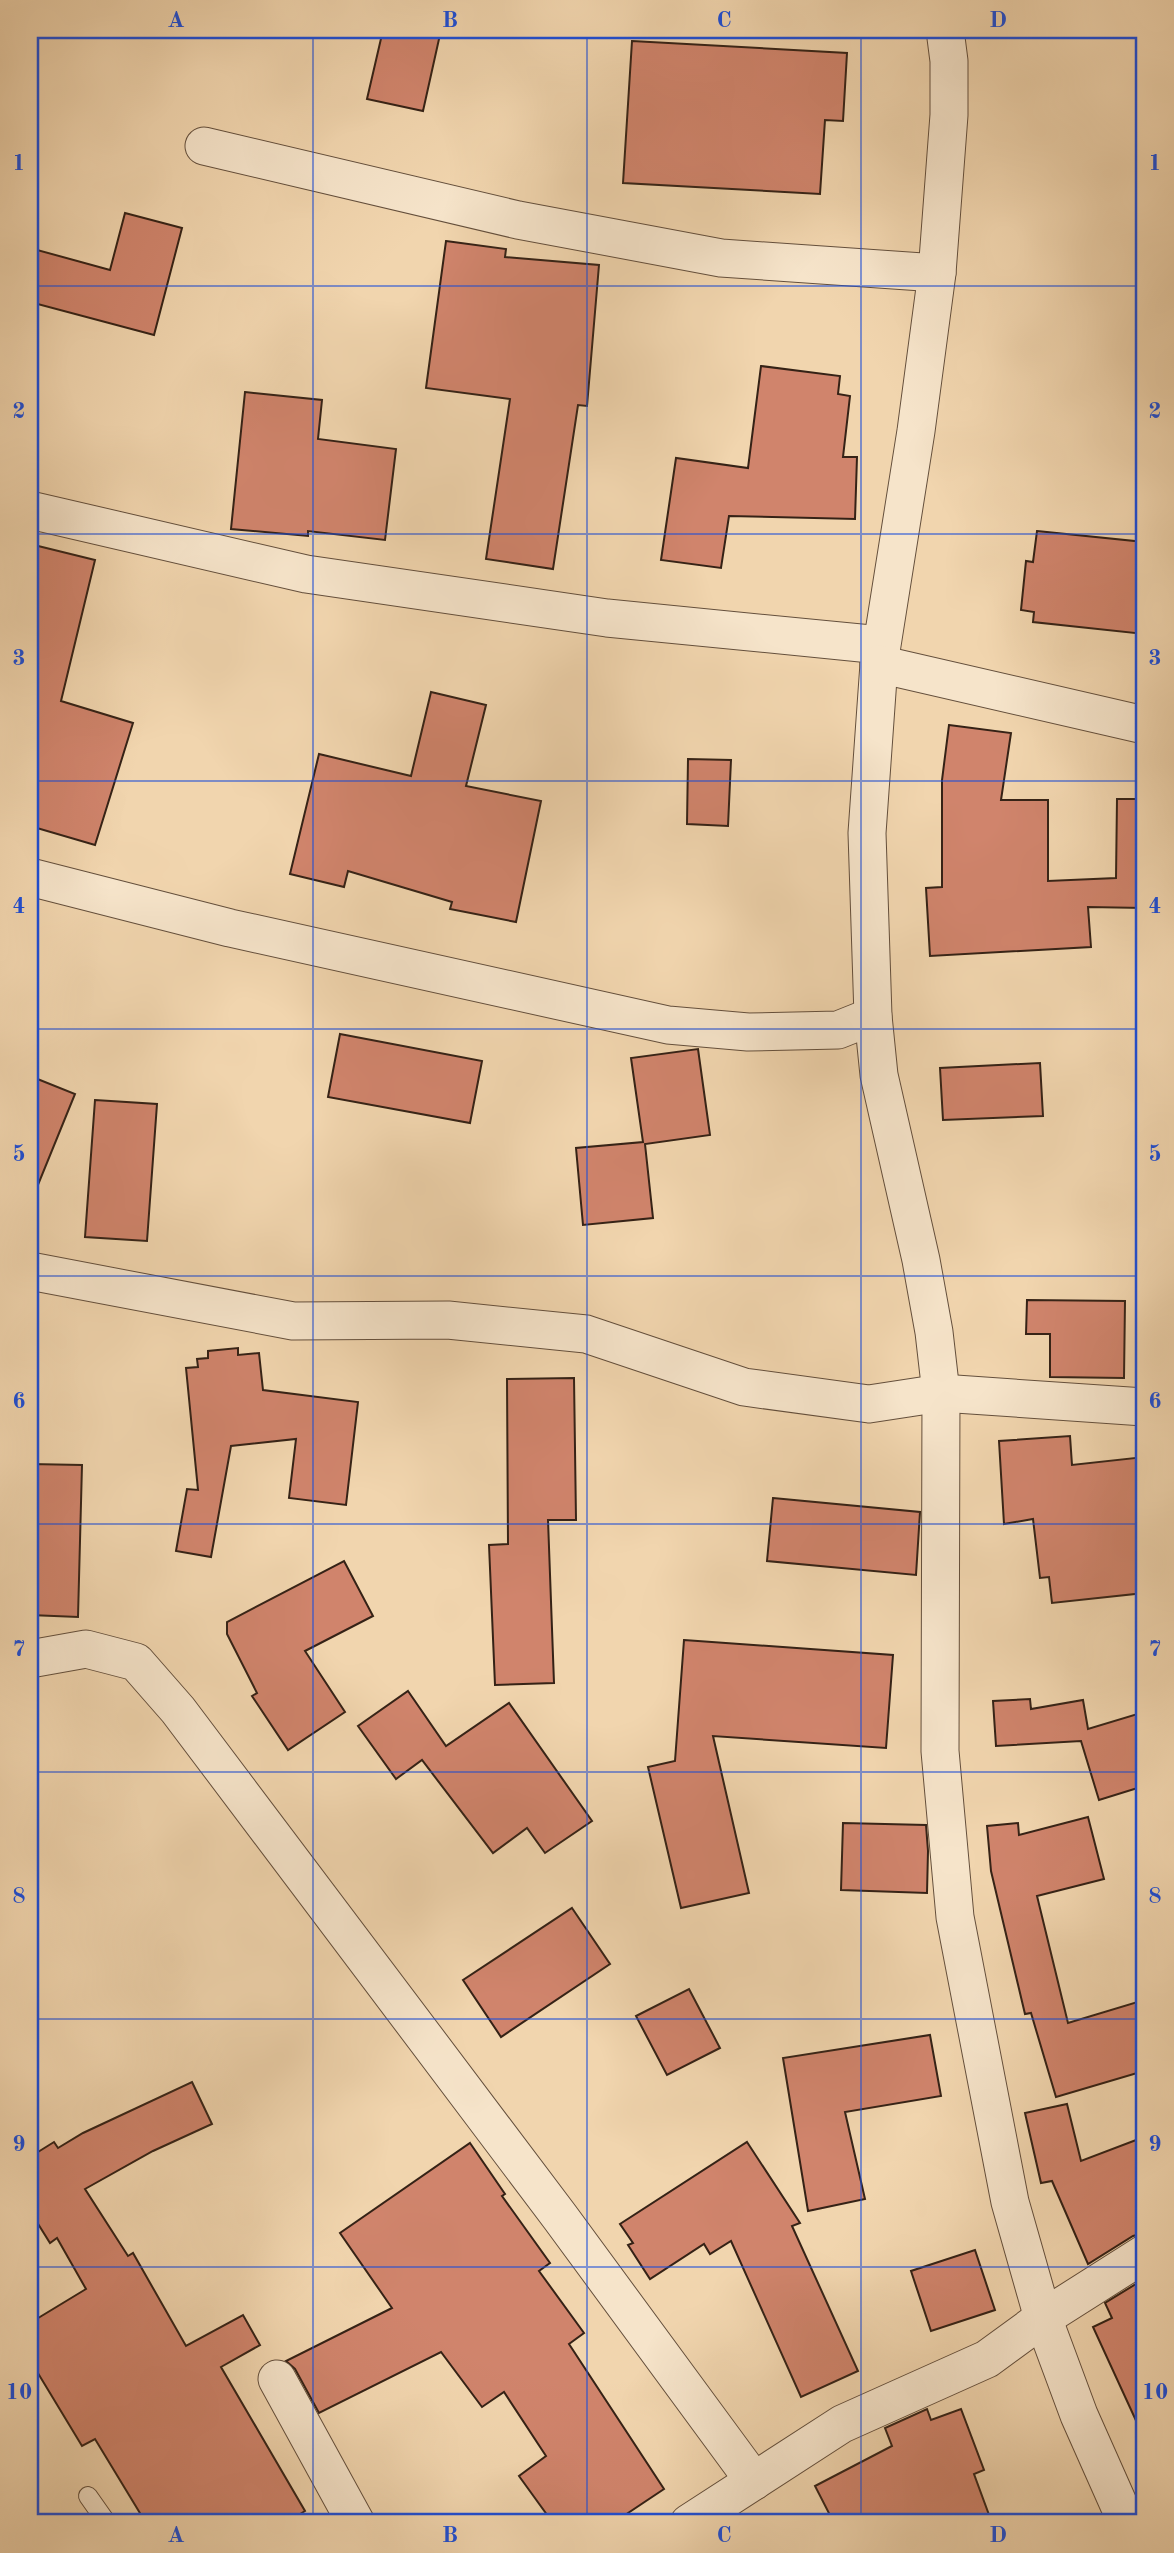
<svg xmlns="http://www.w3.org/2000/svg" width="1174" height="2553" font-family="'Old Standard TT',serif">
  <style>
    .building { fill: #d0846c; stroke: #352216; stroke-width: 2 }
    .lines { fill: none; stroke-linecap: round; stroke-linejoin: round }
    .lane-casing { stroke: #644f3c; stroke-width: 20 }
    .street-casing { stroke: #644f3c; stroke-width: 39 }
    .lane { stroke: #f6e4ca; stroke-width: 18 }
    .street { stroke: #f6e4ca; stroke-width: 37 }
    .grid { fill: none; stroke: #1d4ed8; stroke-width: 2; stroke-opacity: 0.55 }
    .neatline { fill: none; stroke: #1d4ed8; stroke-width: 2.5 }
    .grid-label { font-size: 23px; text-anchor: middle; font-weight: bold; fill: #1d4ed8 }
  </style>
  <rect width="100%" height="100%" fill="#f1d5ae"/>
  <filter id="stains"><feTurbulence type="fractalNoise" baseFrequency=".00286" numOctaves="4"/><feColorMatrix values="0 0 0 0 .2 0 0 0 0 .09 0 0 0 0 .02 0 0 0 .5 -.17"/></filter>
  <radialGradient id="worn" r=".72"><stop offset=".6" stop-color="#630" stop-opacity="0"/><stop offset="1" stop-color="#630" stop-opacity=".3"/></radialGradient>
  <g class="building">
    <path d="M383 30H441L423 111 367 99Z"/>
    <path d="M632 41 847 53 843 121 825 120 820 194 623 183Z"/>
    <path d="M125 213 182 228 154 335 30 302V248L110 270Z"/>
    <path d="M446 241 506 249 505 257 599 265 587 406 578 405 553 569 486 559 510 399 426 388Z"/>
    <path d="M761 366 840 376 838 394 850 396 843 457H857L855 519 729 516 721 568 661 560 676 458 748 468Z"/>
    <path d="M245 392 322 400 318 439 396 449 385 540 308 531V536L231 529Z"/>
    <path d="M1037 531 1144 542V634L1033 622 1034 612 1021 610 1026 561 1033 562Z"/>
    <path d="M30 544 95 560 61 701 133 723 95 845 30 826Z"/>
    <path d="M431 692 486 705 466 786 541 801 516 922 450 909 452 902 348 871 344 887 290 874 319 754 411 776Z"/>
    <path d="M949 725 1011 733 1001 800H1048V881L1116 878 1117 799H1144V908L1088 907 1091 947 930 956 926 888 942 887V780Z"/>
    <path d="M688 759 731 760 728 826 687 824Z"/>
    <path d="M340 1034 482 1061 470 1123 328 1097Z"/>
    <path d="M698 1049 710 1135 645 1144 653 1218 583 1225 576 1148 643 1142 631 1058Z"/>
    <path d="M1040 1063 1043 1116 943 1120 940 1068Z"/>
    <path d="M30 1076 75 1094 31 1202H30Z"/>
    <path d="M95 1100 157 1104 147 1241 85 1237Z"/>
    <path d="M1027 1300 1125 1301 1124 1378 1050 1377V1334H1026Z"/>
    <path d="M238 1348V1355L259 1353 263 1390 358 1402 346 1505 289 1498 296 1439 231 1446 211 1557 176 1551 187 1489 198 1490 186 1368 198 1367 197 1359 208 1358V1351Z"/>
    <path d="M574 1378 576 1520H548L554 1683 495 1685 489 1545 508 1544 507 1379Z"/>
    <path d="M1070 1436 1072 1465 1144 1457V1593L1052 1603 1049 1577 1040 1578 1033 1519 1004 1524 999 1441Z"/>
    <path d="M30 1464 82 1465 78 1617 30 1615Z"/>
    <path d="M773 1498 920 1512 916 1575 767 1561Z"/>
    <path d="M344 1561 373 1616 305 1651 345 1712 288 1750 252 1696 257 1693 227 1634V1622Z"/>
    <path d="M684 1640 893 1655 886 1748 713 1736 749 1893 681 1908 648 1767 675 1761Z"/>
    <path d="M408 1691 446 1746 509 1703 592 1821 545 1853 527 1828 493 1853 422 1760 396 1779 358 1726Z"/>
    <path d="M1030 1699 1031 1709 1083 1700 1088 1729 1144 1712V1786L1099 1800 1081 1741 996 1746 993 1701Z"/>
    <path d="M1088 1817 1104 1879 1037 1896 1068 2023 1144 2000V2071L1056 2097 1031 2013 1025 2014 991 1871 987 1826 1018 1823 1019 1835Z"/>
    <path d="M843 1823 926 1825 928 1851 927 1893 841 1890Z"/>
    <path d="M572 1908 610 1964 501 2037 463 1980Z"/>
    <path d="M689 1989 720 2048 667 2075 636 2016Z"/>
    <path d="M930 2035 941 2096 845 2112 865 2199 808 2211 783 2058Z"/>
    <path d="M192 2082 212 2124 153 2151 85 2189 128 2256 133 2253 186 2346 243 2315 260 2345 221 2367 305 2511 285 2523H146L95 2439 82 2446 30 2360V2323L86 2289 57 2238 50 2243 30 2211V2157L54 2142 58 2148 83 2133Z"/>
    <path d="M1067 2104 1081 2161 1144 2137V2233L1133 2236 1088 2264 1052 2181 1041 2183 1025 2113Z"/>
    <path d="M747 2142 800 2223 792 2226 858 2371 801 2397 731 2241 710 2254 704 2244 650 2279 628 2245 633 2243 620 2224Z"/>
    <path d="M470 2143 505 2194 502 2196 550 2263 539 2271 584 2333 569 2344 664 2489 613 2523H553L519 2476 546 2456 504 2392 482 2407 441 2352 319 2413 295 2369 286 2361 392 2308 340 2233Z"/>
    <path d="M975 2250 995 2310 931 2331 911 2271Z"/>
    <path d="M1144 2279V2438L1093 2327 1112 2318 1105 2303Z"/>
    <path d="M927 2409 931 2420 961 2409 984 2470 974 2474 992 2523H834L815 2486 892 2446 885 2428Z"/>
  </g>
  <g class="lines">
    <g class="lane-casing">
      <path id="lane" d="M88 2496 107 2523"/>
    </g>
    <g class="street-casing">
      <g id="street">
        <path d="M945 30 949 61V115L937 273 916 431 879 664 867 833 873 1016 879 1075 921 1260 934 1332 941 1393 940 1751 955 1917 1010 2202 1043 2318 1079 2415 1127 2523"/>
        <path d="M204 146 518 220 721 258 937 273"/>
        <path d="M30 510 306 574 607 618 881 645"/>
        <path d="M879 664 1144 725"/>
        <path d="M30 877 230 928 668 1025 748 1032 838 1030 873 1016"/>
        <path d="M30 1271 293 1321 448 1320 586 1334 744 1387 869 1404 941 1393 1144 1407"/>
        <path d="M30 1659 86 1649 136 1662 178 1710 560 2217 754 2481"/>
        <path d="M277 2379 356 2523"/>
        <path d="M689 2523 842 2424 987 2359 1043 2318 1144 2254"/>
      </g>
    </g>
    <use href="#lane" class="lane"/>
    <use href="#street" class="street"/>
  </g>
  <path class="grid" d="M313 30V2523M587 30V2523M861 30V2523M30 286H1144M30 534H1144M30 781H1144M30 1029H1144M30 1276H1144M30 1524H1144M30 1772H1144M30 2019H1144M30 2267H1144"/>
  <rect width="1174" height="2553" fill="none" stroke="#f1d5ae" stroke-width="77"/>
  <rect x="38" y="38" width="1098" height="2476" class="neatline"/>
  <g class="grid-label">
    <text x="176" y="27">A</text>
    <text x="450" y="27">B</text>
    <text x="724" y="27">C</text>
    <text x="998" y="27">D</text>
    <text x="19" y="170">1</text>
    <text x="1155" y="170">1</text>
    <text x="19" y="418">2</text>
    <text x="1155" y="418">2</text>
    <text x="19" y="665">3</text>
    <text x="1155" y="665">3</text>
    <text x="19" y="913">4</text>
    <text x="1155" y="913">4</text>
    <text x="19" y="1161">5</text>
    <text x="1155" y="1161">5</text>
    <text x="19" y="1408">6</text>
    <text x="1155" y="1408">6</text>
    <text x="19" y="1656">7</text>
    <text x="1155" y="1656">7</text>
    <text x="19" y="1903">8</text>
    <text x="1155" y="1903">8</text>
    <text x="19" y="2151">9</text>
    <text x="1155" y="2151">9</text>
    <text x="19" y="2399">10</text>
    <text x="1155" y="2399">10</text>
    <text x="176" y="2542">A</text>
    <text x="450" y="2542">B</text>
    <text x="724" y="2542">C</text>
    <text x="998" y="2542">D</text>
  </g>
  <rect width="100%" height="100%" filter="url(#stains)"/>
  <rect width="100%" height="100%" fill="url(#worn)"/>
</svg>
